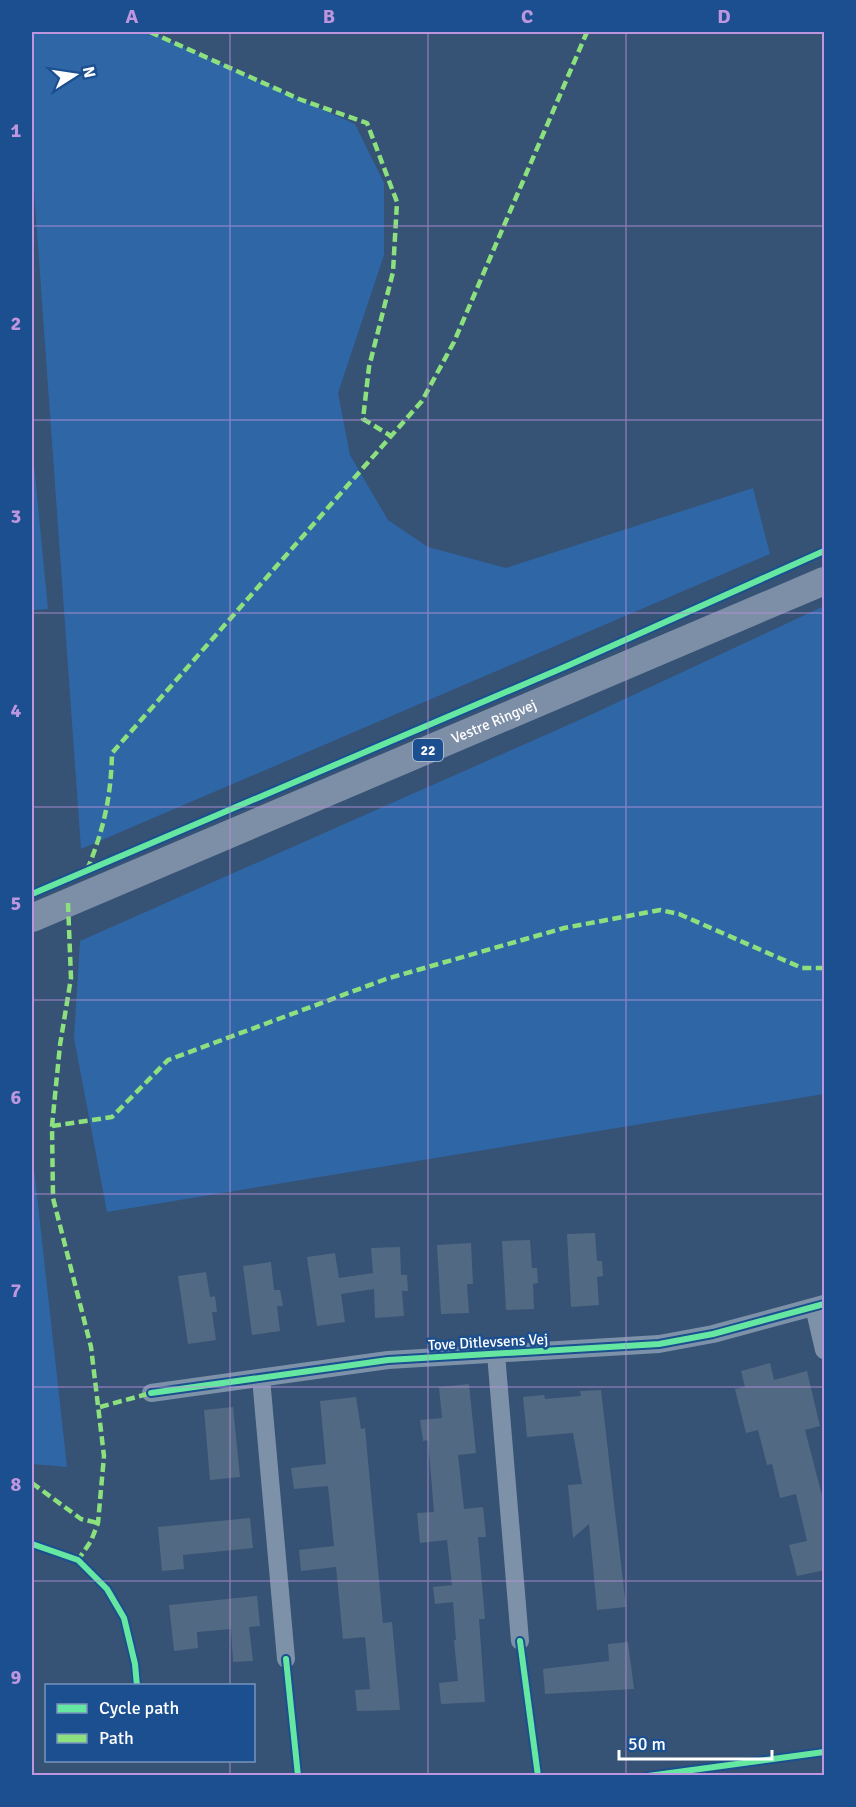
<svg xmlns="http://www.w3.org/2000/svg" width="856" height="1807" font-family="Signika,sans-serif">
  <style>
    .green { fill: #2f66a5 }
    .building { fill: #526984 }
    .lines { fill: none; stroke-linecap: round; stroke-linejoin: round }
    .minor { stroke: #7d92a8; stroke-width: 18 }
    .primary { stroke: #7d8ea7; stroke-width: 28 }
    .quiet { stroke: #8de07e; stroke-width: 4.5; stroke-dasharray: 9 4.5; stroke-linecap: butt }
    .cycleway-casing { stroke: #1b4f8f; stroke-width: 10 }
    .cycleway { stroke: #66e7a1; stroke-width: 6 }
    .grid { fill: none; stroke: #bd96df; stroke-width: 1.5; stroke-opacity: 0.55 }
    .labels { text-anchor: middle; stroke-width: 5; stroke-linejoin: round; paint-order: stroke }
    .shield { fill: #1b4f8f; stroke: #bbcadd; stroke-width: 1.5 }
    .shield-label { font-size: 14px; font-weight: bold; fill: #fff }
    .street-label { font-size: 15px; fill: #fff; stroke: #1b4f8f }
    .neatline { fill: none; stroke: #bd96df; stroke-width: 2 }
    .grid-label { font-size: 20px; text-anchor: middle; font-weight: bold; fill: #bd96df }
  </style>
  <rect width="100%" height="100%" fill="#365274"/>
  <g class="green">
    <path d="M32 32H150L355 124 384 183V255L338 393 350 455 388 520 428 547 506 568 753 488 770 554 81 849 32 162Z"/>
    <path d="M32 443 48 609 32 610Z"/>
    <path d="M824 606V1094L107 1212 74 1038 80 941 586 717Z"/>
    <path d="M32 1150 67 1467 32 1464Z"/>
  </g>
  <g class="building">
    <path d="M595 1233 597 1261H602L603 1276 597 1277 599 1305 571 1307 567 1234Z"/>
    <path d="M530 1240 532 1268H537L538 1283 533 1284 534 1309 506 1310 502 1241Z"/>
    <path d="M471 1243 473 1284H467L469 1313 441 1314 437 1245Z"/>
    <path d="M400 1247 401 1275H407L408 1291H402L404 1316 375 1318 374 1289 341 1294 345 1322 317 1326 307 1257 335 1253 339 1278 373 1273 371 1248Z"/>
    <path d="M271 1262 274 1290H280L283 1306H277L280 1331 252 1335 243 1266Z"/>
    <path d="M206 1272 210 1297 215 1296 217 1312H212L216 1340 188 1344 178 1276Z"/>
    <path d="M770 1363 774 1380 807 1371 820 1426 805 1430 825 1507V1570L797 1576 789 1545 807 1541 796 1494 780 1498 772 1464 767 1465 758 1430 746 1433 735 1389 745 1387 741 1371Z"/>
    <path d="M469 1384 476 1453 458 1455 464 1509 483 1507 486 1537H478L485 1619H479L485 1702 441 1704 439 1683 458 1681 454 1640H456L453 1602 435 1604 433 1587 452 1585 447 1540 420 1543 417 1513 434 1512 428 1440 423 1441 420 1420 442 1418 439 1387Z"/>
    <path d="M601 1390 626 1607 597 1610 589 1524 573 1538 568 1485 582 1484 573 1433 527 1437 523 1397 544 1395 545 1399 581 1396 580 1391Z"/>
    <path d="M356 1397 361 1429 365 1428 383 1623 392 1622 400 1710 357 1711 355 1690 370 1689 365 1637 343 1639 336 1567 301 1571 299 1550 334 1546 328 1486 294 1489 291 1468 326 1464 320 1401Z"/>
    <path d="M233 1407 240 1477 210 1480 204 1410Z"/>
    <path d="M250 1518 253 1548 183 1555 184 1569 162 1571 158 1527Z"/>
    <path d="M257 1596 260 1626 249 1627 253 1661 233 1662 231 1629 197 1632 198 1648 174 1651 169 1605Z"/>
    <path d="M628 1642 634 1689 545 1694 543 1669 609 1661 608 1644Z"/>
  </g>
  <g class="lines">
    <g class="minor">
      <path d="M814 1307 824 1350"/>
      <path d="M496 1354 520 1641"/>
      <path d="M261 1378 286 1659"/>
      <path d="M151 1393 388 1360 659 1344 713 1334 824 1304"/>
    </g>
    <path class="primary" id="s1" d="M32 918 824 581"/>
    <g class="quiet">
      <path d="M150 32 299 99 367 123 397 202 393 272 369 367 363 419 391 436"/>
      <path d="M87 870C104 829 111 797 112 753L422 401 454 342 587 32"/>
      <path d="M68 903 71 978 60 1045 52 1126 53 1198 91 1347 104 1456 98 1523 91 1541 78 1560"/>
      <path d="M52 1126 112 1117 168 1060 386 979 564 928 660 910 679 914 802 968H824"/>
      <path d="M100 1407 151 1393"/>
      <path d="M32 1483 81 1519 98 1523"/>
    </g>
    <g class="cycleway-casing">
      <g id="cycleway">
        <path d="M32 894 567 666 824 551"/>
        <path d="M151 1393 388 1360 659 1344 713 1334 824 1304"/>
        <path d="M32 1544 78 1560 107 1589 124 1618 135 1664 137 1686"/>
        <path d="M520 1641 538 1776"/>
        <path d="M286 1659 298 1776"/>
        <path d="M648 1776 824 1752"/>
      </g>
    </g>
    <use href="#cycleway" class="cycleway"/>
  </g>
  <path class="grid" d="M230 32V1686M428 32V1776M626 32V1776M32 226H824M32 420H824M32 613H824M32 807H824M32 1000H824M32 1194H824M32 1387H824M32 1581H824M230 1760V1776"/>
  <g class="labels">
    <rect class="shield" x="413" y="739" width="30" height="22" rx="4.5"/>
    <g class="shield-label">
      <text x="428" y="755">22</text>
    </g>
    <g class="street-label">
      <text dy="5" stroke="none"><textPath href="#s1" startOffset="502">Vestre Ringvej</textPath></text>
      <text transform="translate(488 1342) rotate(-3)" y="5">Tove Ditlevsens Vej</text>
    </g>
  </g>
  <rect width="856" height="1807" fill="none" stroke="#1b4f8f" stroke-width="66"/>
  <rect x="45" y="1684" width="210" height="78" fill="#1b4f8f" stroke="#7695bc" stroke-width="1.5"/>
  <rect x="57" y="1704" width="30" height="9" fill="#66e7a1" stroke="#7695bc" stroke-width="1.5"/>
  <text x="99" y="1714" font-size="18" fill="#ffffff">Cycle path</text>
  <rect x="57" y="1734" width="30" height="9" fill="#8de07e" stroke="#7695bc" stroke-width="1.5"/>
  <text x="99" y="1744" font-size="18" fill="#ffffff">Path</text>
  <g transform="translate(75 75) rotate(78)" stroke="#1b4f8f" stroke-width="4.5" paint-order="stroke">
  <path d="M0-4.5L10 22L0 15L-10 22Z" fill="#ffffff"/>
  <text y="-9" font-size="16" font-weight="bold" text-anchor="middle" fill="#ffffff">N</text>
  </g>
  <path d="M619 1750v9h153v-9" fill="none" stroke="#ffffff" stroke-width="3"/>
  <text x="628" y="1750" font-size="18" fill="#ffffff" stroke="#1b4f8f" stroke-width="4.5" paint-order="stroke">50 m</text>
  <rect x="33" y="33" width="790" height="1741" class="neatline"/>
  <g class="grid-label">
    <text x="132" y="23">A</text>
    <text x="329" y="23">B</text>
    <text x="527" y="23">C</text>
    <text x="724" y="23">D</text>
    <text x="16" y="137">1</text>
    <text x="16" y="330">2</text>
    <text x="16" y="523">3</text>
    <text x="16" y="717">4</text>
    <text x="16" y="910">5</text>
    <text x="16" y="1104">6</text>
    <text x="16" y="1297">7</text>
    <text x="16" y="1491">8</text>
    <text x="16" y="1684">9</text>
  </g>
</svg>
